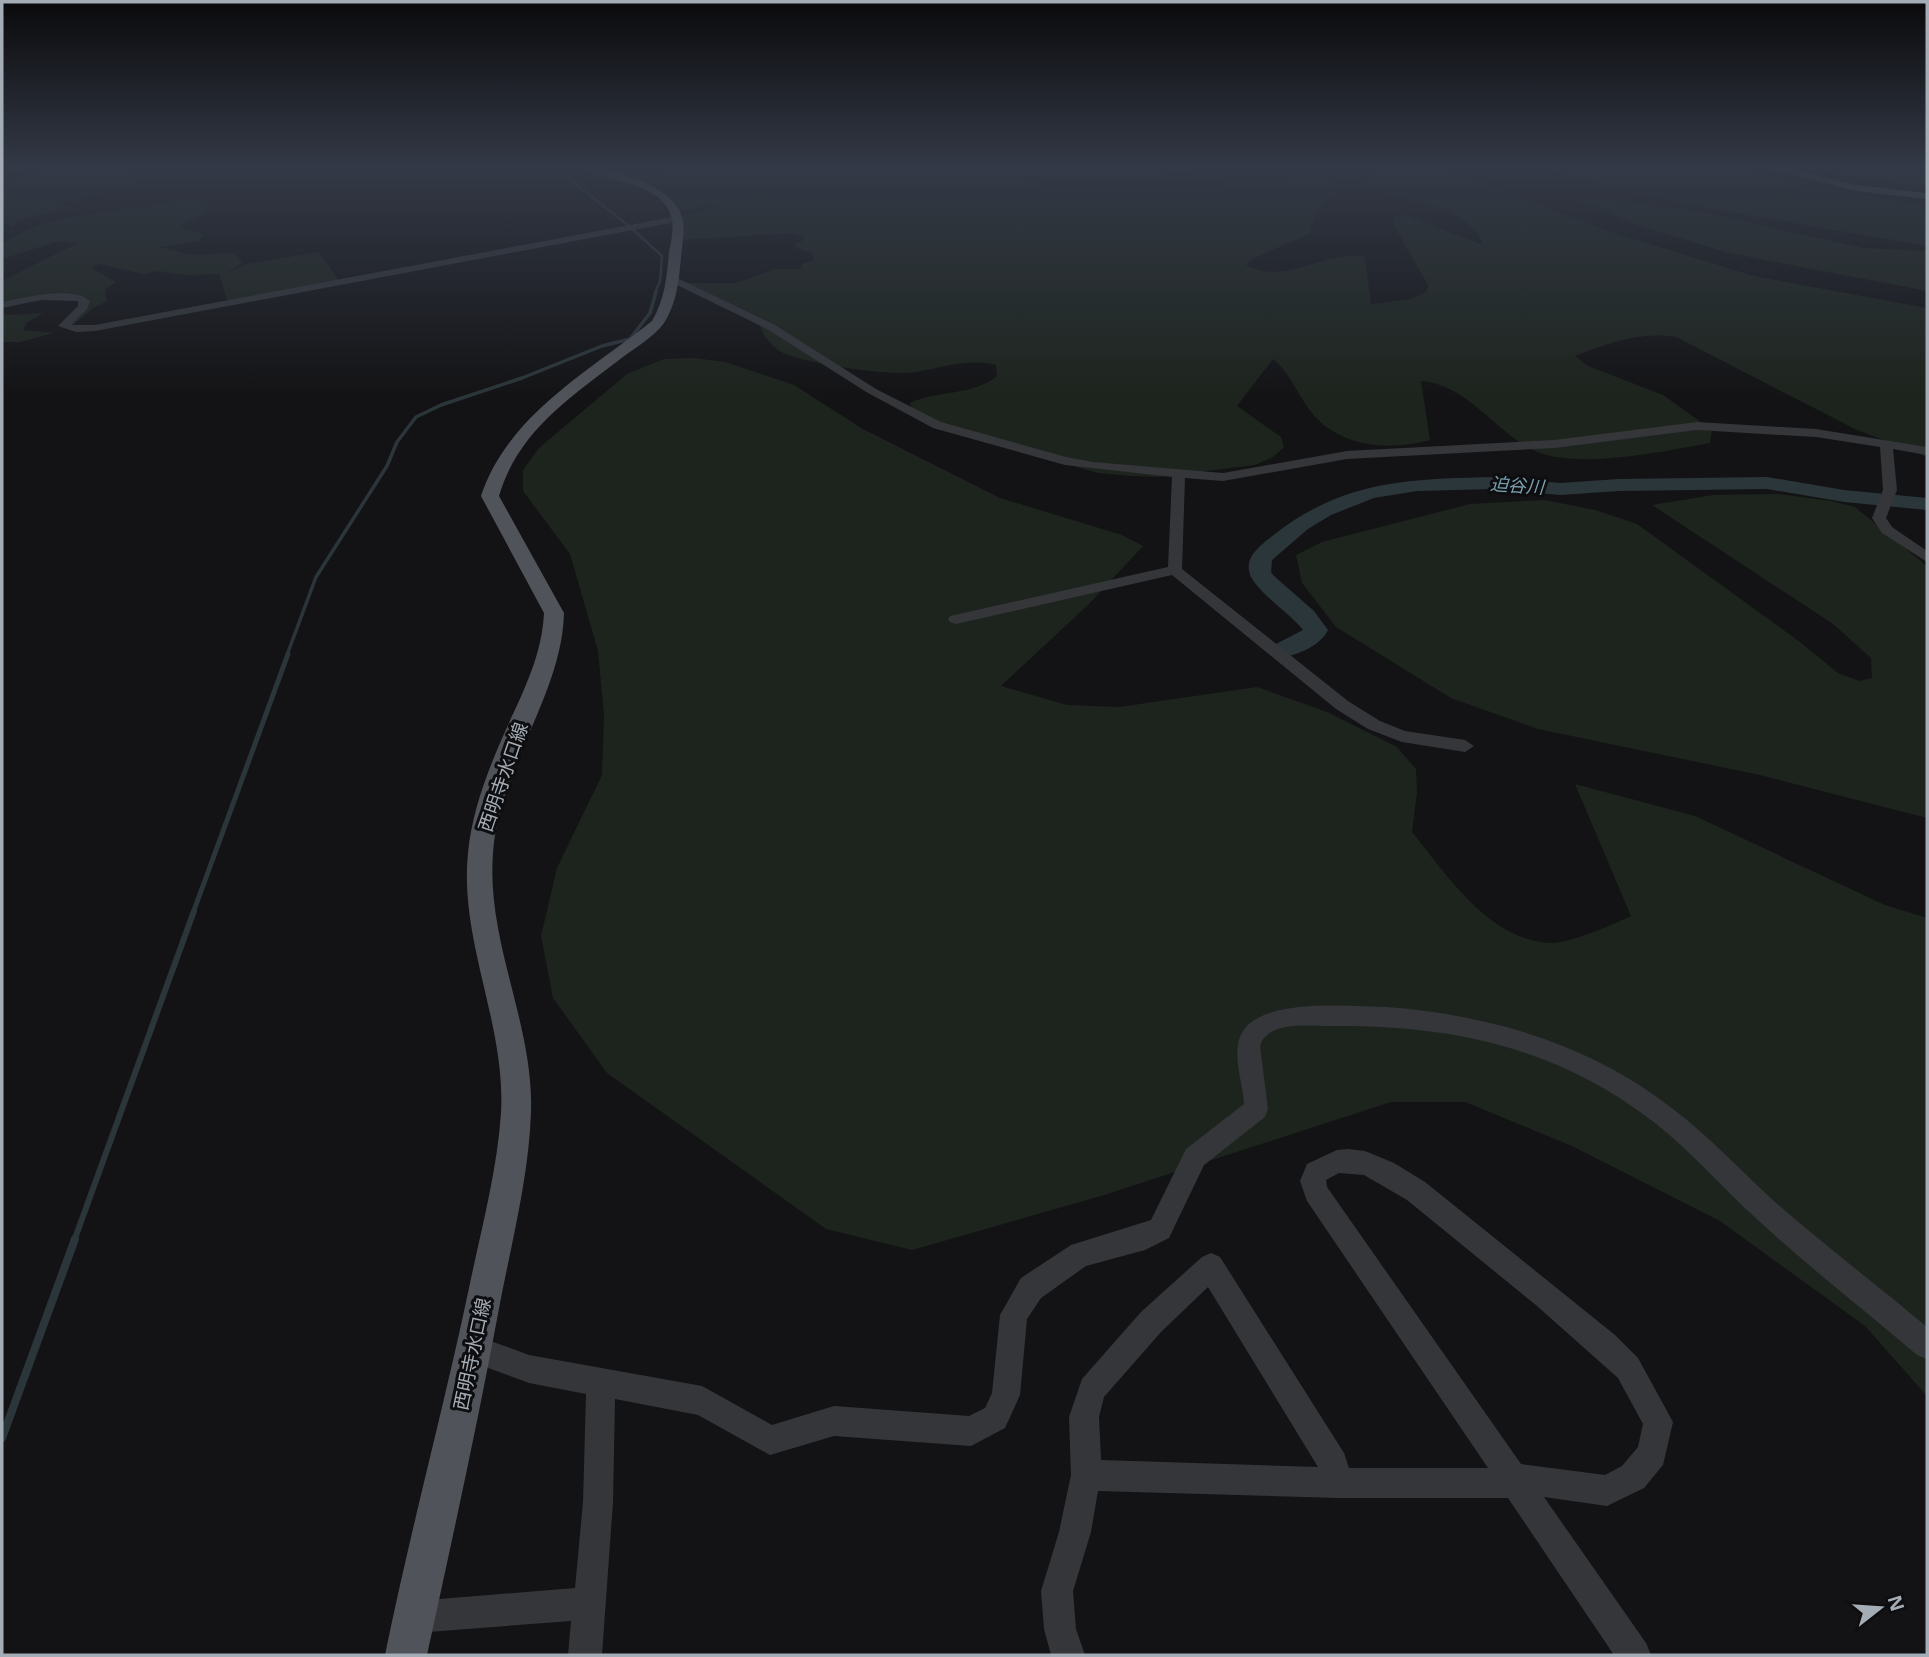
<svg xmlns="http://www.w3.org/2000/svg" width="1929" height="1657" font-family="'Open Sans','Noto Sans JP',sans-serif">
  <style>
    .green { fill: #1d241d }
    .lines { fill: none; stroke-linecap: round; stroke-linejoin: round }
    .stream-far4 { stroke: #2b363a; stroke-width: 2.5 }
    .stream-far3 { stroke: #2b363a; stroke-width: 3.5 }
    .stream-far2 { stroke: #2b363a; stroke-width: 5 }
    .stream-far1 { stroke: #2b363a; stroke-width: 6 }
    .stream { stroke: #2b363a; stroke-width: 8 }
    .river { fill: #2b363a; fill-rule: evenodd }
    .minor { fill: #34363a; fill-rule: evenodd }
    .major { fill: #505359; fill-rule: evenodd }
    .labels { text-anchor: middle; stroke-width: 6; stroke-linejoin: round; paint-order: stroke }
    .far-water-label { font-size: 18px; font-style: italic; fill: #7ba1b1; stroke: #0e0e10 }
    .street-label { font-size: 19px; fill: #a4acb5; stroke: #0e0e10 }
  </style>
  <rect width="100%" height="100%" fill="#131315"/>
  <g class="green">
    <path d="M2 167H142L133 169 138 187 108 190 74 201H59L57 204 71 207 16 221 13 227 2 222V185L36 172 2 171Z"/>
    <path d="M651 167H1233L1155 175H1034L1023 178 1022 181 1052 187 1134 191 1316 176C1328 178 1334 179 1341 189 1322 201 1312 210 1311 233L1252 259 1246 265C1284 286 1326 250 1365 257L1371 304 1411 299 1426 292 1428 285 1393 224 1395 218 1402 214 1483 245C1470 204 1399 202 1366 184L1375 167H1444L1607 231 1754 276 1927 308V457L1855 429 1676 337C1641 331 1607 343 1575 356L1588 366 1663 395 1712 430 1710 443C1664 451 1570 472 1529 448 1493 428 1465 384 1421 381L1430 440C1389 451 1340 448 1311 412 1298 395 1290 373 1273 359L1237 406 1281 437 1284 447 1273 457 1255 465 1158 477 1131 476 1098 473 932 427 913 415 910 403C937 390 973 396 997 376L996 365C966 356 935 371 905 373 882 374 795 363 778 350 766 341 762 332 757 319L685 283H736L775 269H801L802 264 813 260V254L795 247V243L802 242 804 237 794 233 681 240V216L719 207H701L680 212 668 197 627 178 661 173Z"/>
    <path d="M1534 167H1739L1802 184 1927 206V246L1679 203Z"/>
    <path d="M1791 167H1927V188Z"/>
    <path d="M192 199 204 200 211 210 179 226 204 235 198 241 159 247 192 255 234 253 242 263 227 273 247 264 319 252 340 282 228 303 219 274 185 275 158 271 143 274 100 264 91 268 116 282 105 290 107 301 92 309 72 326 69 325 88 305V298H64L2 304V281L78 243 56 242 2 259V244L28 229 60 219Z"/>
    <path d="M1605 199 1703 212 1863 248 1927 251V291L1729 253 1636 225 1581 200Z"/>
    <path d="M2 311 6 315 44 313 27 322 23 330 54 333 20 342H2Z"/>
    <path d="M694 358 725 362 794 385 863 429 1000 498 1122 535 1143 546 1090 603 1001 686 1067 705 1119 707 1257 687 1327 712 1397 747 1416 769 1417 792 1412 832C1447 875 1488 939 1549 943 1570 944 1611 925 1631 916L1575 784 1695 816 1885 905 1927 918V1396L1865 1326 1720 1221 1572 1146 1465 1102H1391L1101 1196 912 1250 826 1229 607 1073 553 998 541 936 557 868 602 775 604 715 598 651 570 554 523 491V470L539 448 627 374 664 359Z"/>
    <path d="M1779 494 1831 501 1855 507 1927 566V818L1760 775 1538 729 1451 698 1336 627 1302 583 1296 555 1322 542 1470 504 1545 500 1595 510 1637 524 1800 642 1838 673 1859 681 1872 678 1871 658 1833 624 1652 505 1713 495Z"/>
  </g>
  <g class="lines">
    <path class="stream-far4" d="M554 167 629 226 662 256 660 281 655 293"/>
    <path class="stream-far3" d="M287 655 316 577 387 466 397 442 416 417 441 405 522 378 602 346 630 339 650 313 656 292"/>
    <path class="stream-far2" d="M193 913 288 654"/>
    <path class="stream-far1" d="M74 1241 194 911"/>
    <path class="stream" d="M2 1438 75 1239"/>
    <path class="river" d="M1494 477 1560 483 1619 479 1767 477 1844 490 1927 498V510L1844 502 1767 489 1619 491 1560 495 1494 489 1417 491 1374 498 1331 515 1308 529 1272 560 1271 572 1274 576 1314 611 1328 630C1321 646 1289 661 1272 656L1268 651 1272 646 1303 630C1291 614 1252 589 1249 571 1246 556 1261 545 1271 537 1342 480 1408 479 1494 477Z"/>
    <g class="minor">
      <path d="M678 216 682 219 681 221 95 331 76 332 58 326 78 306V301L41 300 2 308V302C23 298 73 285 90 301L87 309 71 325H95Z"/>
      <path d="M671 278H677L775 325 876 389 941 422 1066 457 1093 462 1223 473 1347 451 1554 440 1697 422 1816 429 1927 447V455L1893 449 1897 490 1886 518 1892 527 1927 551V562L1882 533 1872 518 1883 490 1880 447 1816 437 1697 430 1554 448 1347 459 1223 481 1185 478 1182 569 1348 701 1380 721 1405 731 1465 740 1474 746 1465 752 1402 742 1368 729 1336 709 1172 575 956 624 950 622 948 619 950 616 1168 567 1172 477 1065 465 933 428 868 393 767 329 671 282Z"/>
      <path d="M1387 1007C1490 1015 1590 1044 1673 1109 1710 1137 1741 1171 1775 1202 1824 1245 1877 1285 1927 1327V1359L1917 1355C1864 1310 1810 1268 1759 1221 1723 1189 1692 1152 1655 1123 1557 1047 1452 1025 1331 1026 1310 1026 1267 1020 1260 1046L1268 1109 1265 1117 1204 1165 1169 1238 1145 1250 1086 1266 1041 1298 1027 1319 1020 1395 1005 1428 971 1446 834 1436 770 1455 698 1415 615 1399 613 1502 602 1655H568L571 1621 415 1633 403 1629 399 1617 403 1605 415 1601 575 1588 583 1502 586 1394 529 1383 464 1359 460 1349 464 1339 474 1335 529 1355 702 1386 772 1425 834 1406 969 1416 985 1408 992 1393 1000 1315 1021 1278 1071 1245 1151 1220 1186 1149 1244 1104C1243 1085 1235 1064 1238 1045 1244 994 1350 1007 1387 1007Z"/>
      <path d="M1348 1149 1365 1151 1394 1163 1425 1182 1615 1335 1638 1358 1673 1422 1663 1465 1644 1488 1607 1506 1544 1497 1646 1643 1651 1655H1614L1508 1498H1338L1098 1491 1091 1532 1073 1591 1076 1629 1085 1655H1051L1044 1629 1041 1591 1059 1532 1071 1475 1069 1417 1082 1379 1141 1312 1202 1257 1211 1253 1220 1257 1344 1453 1349 1468H1488L1307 1201 1300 1181 1307 1164 1337 1150ZM1339 1173 1364 1175 1407 1200 1537 1306 1618 1378 1643 1424 1638 1447 1622 1466 1605 1475 1521 1464 1327 1187 1326 1180ZM1208 1287 1318 1467 1101 1460 1099 1417 1104 1397 1161 1332Z"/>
    </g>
    <g class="major">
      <path d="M580 167C611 167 676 185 683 220 685 232 682 245 681 257 679 279 677 303 664 323 654 337 633 349 619 360 568 399 518 432 499 496L564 613C562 695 499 767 493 853 486 942 534 1024 531 1112 529 1174 513 1237 501 1298 479 1417 453 1536 427 1655H385C410 1532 443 1411 469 1288 481 1230 497 1172 501 1113 506 1024 459 941 468 853 472 809 490 765 508 725 525 688 542 654 544 613L481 496C508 415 588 372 652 321 665 299 667 276 669 252 671 242 674 230 672 219 664 181 606 183 580 167Z"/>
      <path d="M1762 167H1781L1856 185 1927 193V199L1856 191Z"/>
    </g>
  </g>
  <linearGradient id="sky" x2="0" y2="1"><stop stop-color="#0a0a0c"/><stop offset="0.42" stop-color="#333946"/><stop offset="1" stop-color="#333946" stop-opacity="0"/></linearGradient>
  <rect width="1929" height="399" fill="url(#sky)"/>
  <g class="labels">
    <g class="far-water-label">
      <text transform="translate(1517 486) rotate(4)" y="6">迫谷川</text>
    </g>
    <g class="street-label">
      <text transform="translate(503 777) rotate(-71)" y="7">西明寺水口線</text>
      <text transform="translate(472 1354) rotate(-78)" y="7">西明寺水口線</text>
    </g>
  </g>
  <rect width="1929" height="1657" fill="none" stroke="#a4acb5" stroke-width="7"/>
  <g transform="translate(1880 1608) rotate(73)" stroke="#0e0e10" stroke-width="5" paint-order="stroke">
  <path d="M0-5L12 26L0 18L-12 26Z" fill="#a4acb5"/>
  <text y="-10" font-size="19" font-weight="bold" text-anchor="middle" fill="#a4acb5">N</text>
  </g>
</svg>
